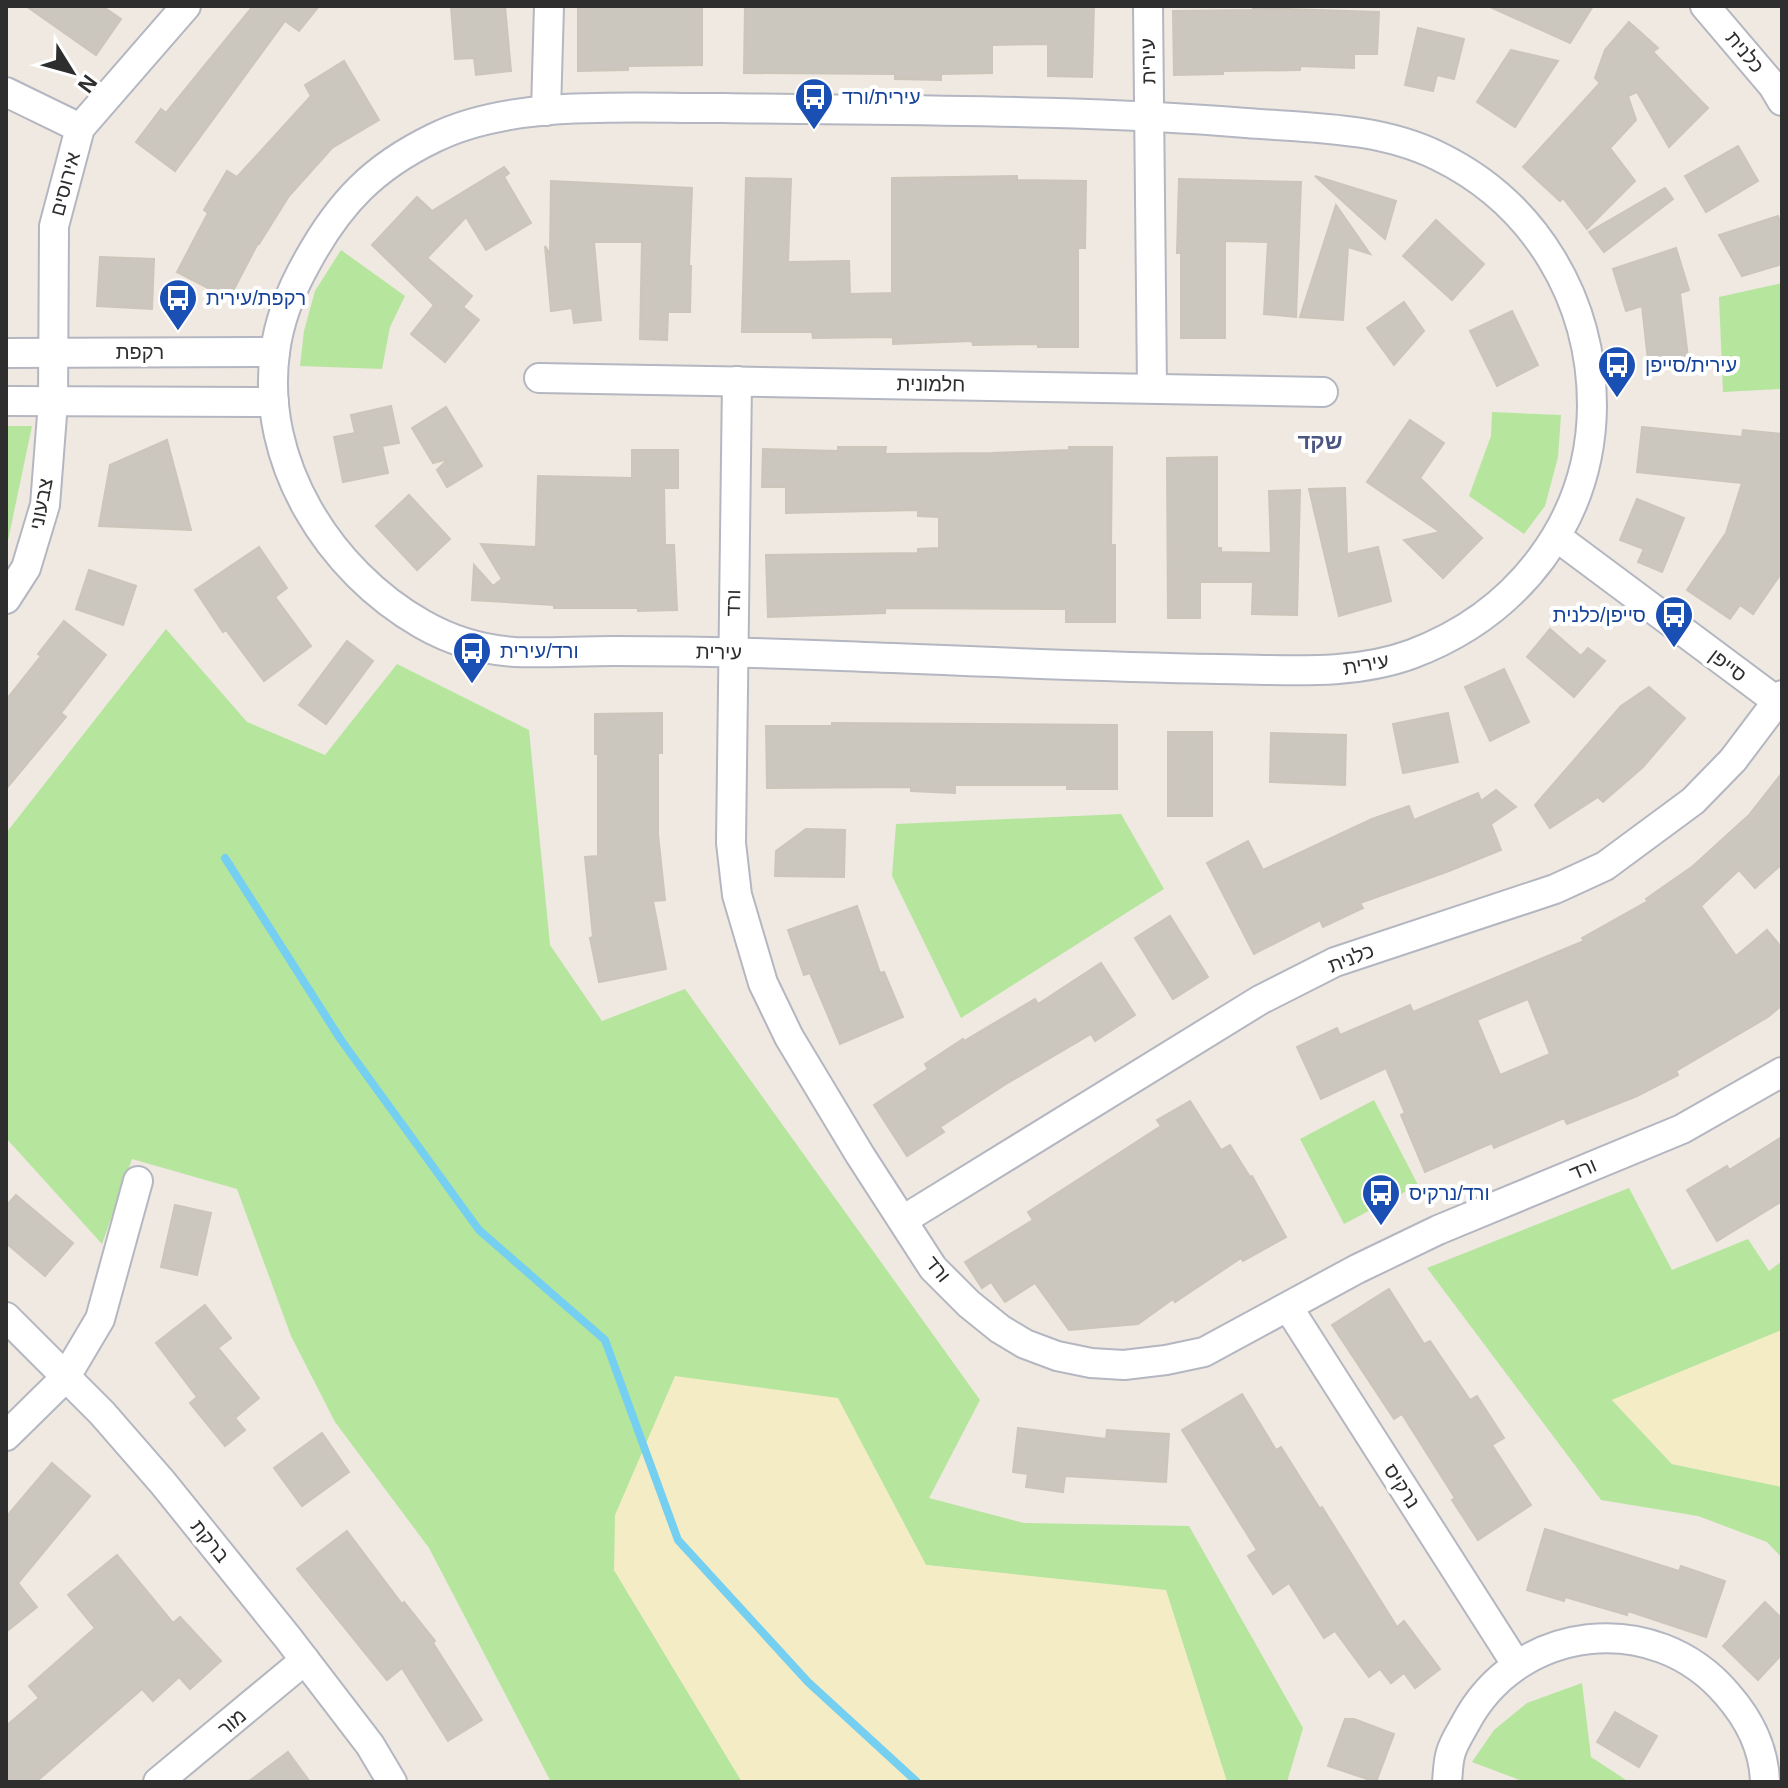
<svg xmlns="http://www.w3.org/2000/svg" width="1788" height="1788" font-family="Helvetica,Heebo,sans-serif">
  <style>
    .green { fill: #b6e59e }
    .sand { fill: #f3ecc5 }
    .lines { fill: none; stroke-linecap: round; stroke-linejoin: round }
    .stream { stroke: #75cff0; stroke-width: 8 }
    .building { fill: #cbc7bf; stroke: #cbc5ba; stroke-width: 2; fill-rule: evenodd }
    .street-casing { stroke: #b4b7c1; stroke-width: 32 }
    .street { stroke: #fff; stroke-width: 28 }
    .labels { text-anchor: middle; stroke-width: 8; stroke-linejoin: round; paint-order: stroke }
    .street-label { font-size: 20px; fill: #2e2e2e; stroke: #fff }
    .transit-label { font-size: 20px; fill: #164399; stroke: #fff; text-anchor: start }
    .neighbourhood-label { font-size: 22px; font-weight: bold; fill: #4d5680; stroke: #fff }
  </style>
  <rect width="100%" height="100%" fill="#efe9e1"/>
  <g class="green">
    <path d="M341 250 405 296 390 327 382 369 300 366 304 331 315 291Z"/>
    <path d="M1782 283V389L1723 392 1719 297Z"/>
    <path d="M1492 412 1561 415 1558 457 1545 506 1524 534 1469 496 1491 436Z"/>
    <path d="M6 426H32L6 550Z"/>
    <path d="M166 629 247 722 325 755 397 664 529 730 550 945 602 1021 685 989 980 1400 929 1498 1024 1523 1189 1526 1303 1728 1287 1782H1227L1166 1591 926 1565 837 1398 614 1570 742 1782H551L429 1548 335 1422 291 1336 237 1189 132 1159 102 1244 6 1138V833Z"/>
    <path d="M1121 814 1164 889 961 1018 892 876 896 824Z"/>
    <path d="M1374 1100 1418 1185 1344 1224 1300 1139Z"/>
    <path d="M1629 1188 1672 1270 1748 1239 1769 1271 1782 1261V1330L1612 1400 1672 1464 1782 1487V1558L1767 1542 1698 1516 1601 1500 1427 1268Z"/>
    <path d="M1582 1683 1591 1757 1629 1782H1525L1472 1762 1494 1730 1527 1703Z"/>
  </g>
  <g class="sand">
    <path d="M1782 1330V1487L1672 1464 1612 1400Z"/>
    <path d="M675 1376 838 1398 926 1565 1166 1590 1227 1782H742L614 1570 615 1515Z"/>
  </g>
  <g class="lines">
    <path class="stream" d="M225 858 341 1040 479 1230 605 1340 678 1540 808 1682 917 1782"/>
  </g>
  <g class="building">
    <path d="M26 6H102L121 19 96 55Z"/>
    <path d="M253 6H319L299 31 285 21 175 171 136 142 161 109 166 113Z"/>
    <path d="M451 6H505L511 71 476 75 474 58 455 59Z"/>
    <path d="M578 6H702V65L628 66V70L578 71Z"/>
    <path d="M745 6H1094L1092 77 1048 76V44L992 45V73L941 74V80L895 79V74L744 73Z"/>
    <path d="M1488 6H1593L1570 43Z"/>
    <path d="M1253 8 1379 12 1377 54H1354V68L1300 66V70L1223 71V74L1174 75 1173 11 1253 10Z"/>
    <path d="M1629 22 1658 48 1653 52 1708 108 1669 147 1637 92 1628 96 1636 120 1610 148 1635 181 1587 229 1563 198 1560 201 1523 167 1600 83 1595 78 1605 50Z"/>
    <path d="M1418 28 1464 39 1454 79 1437 75 1433 91 1405 85Z"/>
    <path d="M1511 50 1558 61 1515 127 1477 102Z"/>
    <path d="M344 61 379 120 332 148 289 196 259 244 258 243 229 299 177 272 208 213 204 210 227 171 237 177 311 96 305 85Z"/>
    <path d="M1738 146 1758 181 1706 212 1685 176Z"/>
    <path d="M504 167 509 173 504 177 531 223 486 250 466 217 427 258 472 296 463 307 479 320 445 362 411 334 434 305 372 245 417 197 432 211Z"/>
    <path d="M1017 176V180L1086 181 1085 248H1078V347H1038V344L973 345 972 341 893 344V337L813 338 812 332H742L746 178 791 179 788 262 849 261 850 294 892 293V178Z"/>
    <path d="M1315 176 1396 201 1385 239 1361 218Z"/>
    <path d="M1179 179 1301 182 1296 317 1264 314 1268 242 1225 241V338H1181V253H1177Z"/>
    <path d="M551 181 692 188 689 266H691L690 312H668L667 340 640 339 642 242H594L601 320 574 323 572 308 551 311 545 246 550 254Z"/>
    <path d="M1665 188 1673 199 1604 252 1589 232Z"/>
    <path d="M1336 205 1370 254 1348 247 1343 320 1300 317Z"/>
    <path d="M1778 216 1782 228V264L1742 276 1719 235Z"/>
    <path d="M1436 220 1484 264 1452 300 1403 256Z"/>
    <path d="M1676 248 1689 290 1680 293 1689 365 1649 370 1642 306 1626 311 1613 269Z"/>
    <path d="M100 257 154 259 152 309 97 306Z"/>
    <path d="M1404 302 1424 331 1394 365 1367 328Z"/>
    <path d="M1512 311 1538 365 1497 386 1470 331Z"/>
    <path d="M391 406 399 443 382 446 388 473 343 482 334 437 355 433 351 415Z"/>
    <path d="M446 407 482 466 447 487 437 470 448 459 433 463 412 428Z"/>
    <path d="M1410 420 1444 443 1420 478 1482 538 1443 578 1404 540 1440 532 1367 482Z"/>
    <path d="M1642 427 1742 437 1743 430 1782 434V572L1753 614 1740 605 1730 619 1687 590 1726 533 1742 483 1637 472Z"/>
    <path d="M167 440 191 530 99 526 110 465Z"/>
    <path d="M838 447H886L885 454 992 453 1069 450V447H1112L1111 545H1115V622H1066V609L885 608V613L768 617 766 555 918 553V549L939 548V517L918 516V510L786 513V487H762L763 449 838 451Z"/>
    <path d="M632 450H678V488H664L665 545H674L677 610 638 611V608H554V605L472 600 474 565 493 586 502 579 481 544 536 547 538 476 632 478Z"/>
    <path d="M1217 457V548H1221V552L1271 553 1269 491 1300 490 1297 615 1252 614 1253 582H1200V618H1168L1167 458Z"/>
    <path d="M1345 488 1347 554 1378 547 1391 601 1339 616 1309 489Z"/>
    <path d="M409 495 450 539 417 570 376 526Z"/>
    <path d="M1637 499 1684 518 1662 572 1638 562 1644 549 1620 540Z"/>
    <path d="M259 547 287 588 275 597 311 646 264 681 226 630 223 632 195 590Z"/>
    <path d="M89 570 136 586 123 625 76 609Z"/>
    <path d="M64 621 106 655 61 713 66 717 6 789V700L41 656 38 654Z"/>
    <path d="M1550 629 1581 656 1588 648 1605 661 1574 697 1527 657Z"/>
    <path d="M347 641 373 661 326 724 299 705Z"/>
    <path d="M1504 669 1529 722 1490 741 1465 687Z"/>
    <path d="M1649 687 1685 718 1643 767 1603 802 1598 797 1550 828 1535 805 1621 706Z"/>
    <path d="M662 713V753H658V834L665 900 653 901 666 969 599 982 590 938 593 937 585 857 598 856V754H595V714Z"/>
    <path d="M1448 713 1458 762 1403 773 1393 724Z"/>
    <path d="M832 723 1117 725V789H1067V785H955V793L911 791V787L767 788 766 726H832Z"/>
    <rect x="1168" y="732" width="44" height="84"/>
    <path d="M1271 733 1346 735 1345 785 1270 782Z"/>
    <path d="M1782 773V864L1755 888 1739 870 1701 906 1736 956 1767 930 1782 948V1005L1768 1017 1676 1071 1678 1075 1637 1096 1567 1124 1564 1118 1494 1148 1492 1143 1425 1172 1401 1115 1405 1113 1386 1068 1321 1099 1297 1047 1337 1028 1340 1035 1410 1005 1413 1012 1584 941 1582 938 1648 901 1646 899 1693 866 1749 815ZM1528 999 1550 1054 1500 1075 1477 1020Z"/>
    <path d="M1496 790 1516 807 1491 824 1501 850 1449 871 1360 903 1363 908 1323 927 1320 920 1254 954 1207 863 1248 841 1263 870 1372 819 1409 806 1414 820 1478 793 1481 801Z"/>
    <path d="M806 829 845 830 844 877 775 876 776 851Z"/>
    <path d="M857 906 880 973 884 972 903 1017 840 1044 810 973 804 975 788 930Z"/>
    <path d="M1170 916 1208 977 1173 999 1135 938Z"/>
    <path d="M1101 963 1135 1015 1095 1041 1091 1034 1006 1084 940 1127 944 1132 907 1156 874 1105 928 1069 925 1064 963 1039 964 1041 1035 999 1038 1004Z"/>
    <path d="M1190 1101 1221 1150 1230 1145 1250 1177 1252 1176 1286 1237 1243 1261 1241 1258 1175 1302 1173 1299 1138 1324 1069 1330 1035 1283 1005 1302 991 1282 982 1288 965 1262 1033 1220 1028 1212 1161 1126 1157 1120Z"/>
    <path d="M1782 1137V1201L1717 1241 1687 1190 1727 1166 1729 1170Z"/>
    <path d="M16 1195 73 1243 45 1276 6 1243V1206Z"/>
    <path d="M175 1205 211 1213 197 1275 161 1267Z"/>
    <path d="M1389 1289 1424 1344 1430 1341 1470 1400 1477 1396 1504 1438 1492 1445 1531 1505 1478 1540 1452 1500 1455 1498 1402 1414 1394 1419 1332 1325Z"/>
    <path d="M205 1305 231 1338 218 1348 259 1398 235 1418 245 1430 225 1446 190 1403 197 1397 156 1343Z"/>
    <path d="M1242 1394 1276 1450 1281 1447 1320 1509 1322 1507 1397 1627 1404 1621 1440 1669 1415 1688 1404 1673 1391 1683 1380 1669 1369 1677 1335 1631 1324 1638 1289 1583 1273 1594 1248 1556 1257 1550 1182 1430Z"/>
    <path d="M1018 1428 1106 1439 1107 1430 1169 1434 1166 1482 1065 1476 1063 1492 1026 1487 1028 1474 1013 1472Z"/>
    <path d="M322 1433 349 1472 302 1506 274 1468Z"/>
    <path d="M52 1463 90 1496 18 1583 37 1607 6 1632V1517Z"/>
    <path d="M1545 1529 1679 1571 1681 1566 1725 1581 1706 1637 1628 1611 1627 1615 1565 1597 1564 1601 1527 1590Z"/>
    <path d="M347 1531 402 1604 404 1602 435 1641 433 1643 482 1720 448 1741 402 1668 387 1680 297 1569Z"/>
    <path d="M117 1555 173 1623 180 1617 221 1661 190 1689 179 1677 153 1701 142 1689 36 1782H6V1726L39 1698 29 1686 95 1628 68 1595Z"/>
    <path d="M1765 1602 1782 1619V1654L1758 1680 1723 1646Z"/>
    <path d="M1615 1712 1657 1736 1639 1767 1597 1742Z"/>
    <path d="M1345 1719H1354L1394 1734 1376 1782 1328 1766Z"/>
    <path d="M288 1752 310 1782H248Z"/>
  </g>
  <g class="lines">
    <g class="street-casing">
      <g id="street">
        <path d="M1148 6 1152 388"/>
        <path d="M1705 6 1773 86 1782 101"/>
        <path d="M6 92 80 128"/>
        <path d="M724 108C898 111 1073 109 1246 123 1311 128 1379 127 1438 156 1535 203 1592 299 1592 406 1591 521 1518 614 1412 654 1350 677 1281 669 1217 669 1092 667 967 661 842 656 765 653 689 651 613 651 580 651 547 653 515 652 482 650 450 640 422 624 329 571 260 462 275 352 279 320 292 288 308 260 340 202 374 167 434 138 514 98 635 109 724 108Z"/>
        <path d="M546 111 549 6"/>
        <path d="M6 353 275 352"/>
        <path d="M539 378 1323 392"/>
        <path d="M737 381 731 843 737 895 763 983 789 1037 860 1155 933 1268 969 1304 1000 1329 1025 1344 1057 1356 1091 1363 1124 1365 1166 1360 1204 1352 1357 1269 1438 1230 1682 1129 1782 1072"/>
        <path d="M6 401 274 402"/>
        <path d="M1558 538 1782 705"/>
        <path d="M6 599 26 568 45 505 53 402 54 226 80 128 186 6"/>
        <path d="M903 1220 1260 1000 1335 962 1555 889 1605 866 1693 801 1733 760 1782 695"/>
        <path d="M1288 1307 1516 1664"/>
        <path d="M6 1317 102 1413 163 1483 288 1638 370 1745 392 1782"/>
        <path d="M6 1436 65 1378 100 1319 138 1181"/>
        <path d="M158 1782 305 1660"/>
        <path d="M1447 1782C1448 1772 1448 1761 1451 1752 1454 1742 1460 1733 1465 1724 1517 1624 1654 1608 1727 1694 1749 1719 1764 1749 1765 1782"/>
      </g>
    </g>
    <use href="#street" class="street"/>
  </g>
  <defs>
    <g id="bus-pin" transform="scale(2)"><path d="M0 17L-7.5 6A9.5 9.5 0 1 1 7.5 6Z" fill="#1a4fb4" stroke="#fff"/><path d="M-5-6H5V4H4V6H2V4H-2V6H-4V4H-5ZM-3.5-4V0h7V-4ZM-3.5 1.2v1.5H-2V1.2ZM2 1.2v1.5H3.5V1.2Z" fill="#fff"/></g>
  </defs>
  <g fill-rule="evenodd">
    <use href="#bus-pin" x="814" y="97"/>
    <use href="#bus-pin" x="178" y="298"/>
    <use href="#bus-pin" x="1617" y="365"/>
    <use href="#bus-pin" x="1674" y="615"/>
    <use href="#bus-pin" x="472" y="651"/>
    <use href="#bus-pin" x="1381" y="1193"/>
  </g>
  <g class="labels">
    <g class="street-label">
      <text transform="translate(1745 52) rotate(50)" y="7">כלנית</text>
      <text transform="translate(1148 61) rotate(-91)" y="7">עירית</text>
      <text transform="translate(65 184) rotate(-75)" y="7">אירוסים</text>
      <text x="140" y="359">רקפת</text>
      <text transform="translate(931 384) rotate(1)" y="7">חלמונית</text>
      <text transform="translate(41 504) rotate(-79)" y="7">צבעוני</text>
      <text transform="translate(733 603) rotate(-89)" y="7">ורד</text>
      <text transform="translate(719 652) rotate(1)" y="7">עירית</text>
      <text transform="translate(1366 664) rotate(-10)" y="7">עירית</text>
      <text transform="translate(1728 665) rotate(37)" y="7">סייפן</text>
      <text transform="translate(1351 958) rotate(-21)" y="7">כלנית</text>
      <text transform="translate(1583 1169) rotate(-23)" y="7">ורד</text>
      <text transform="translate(938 1269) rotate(51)" y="7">ורד</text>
      <text transform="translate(1402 1486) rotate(57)" y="7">נרקיס</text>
      <text transform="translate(210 1541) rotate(51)" y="7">ברקת</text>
      <text transform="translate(232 1722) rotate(-40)" y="7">מור</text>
    </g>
    <g class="transit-label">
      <text x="842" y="104">עירית/ורד</text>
      <text x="206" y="305">רקפת/עירית</text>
      <text x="1645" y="372">עירית/סייפן</text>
      <text x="1646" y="622" text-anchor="end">סייפן/כלנית</text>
      <text x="500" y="658">ורד/עירית</text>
      <text x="1409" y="1200">ורד/נרקיס</text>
    </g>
    <g class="neighbourhood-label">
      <text x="1320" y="449">שקד</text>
    </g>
  </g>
  <rect width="1788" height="1788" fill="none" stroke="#2e2e2e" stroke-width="16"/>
  <g transform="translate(72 72) rotate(127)" stroke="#ffffff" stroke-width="6" paint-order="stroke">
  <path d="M0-6L14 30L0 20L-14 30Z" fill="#2e2e2e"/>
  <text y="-12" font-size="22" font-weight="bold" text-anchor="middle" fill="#2e2e2e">N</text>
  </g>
</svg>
